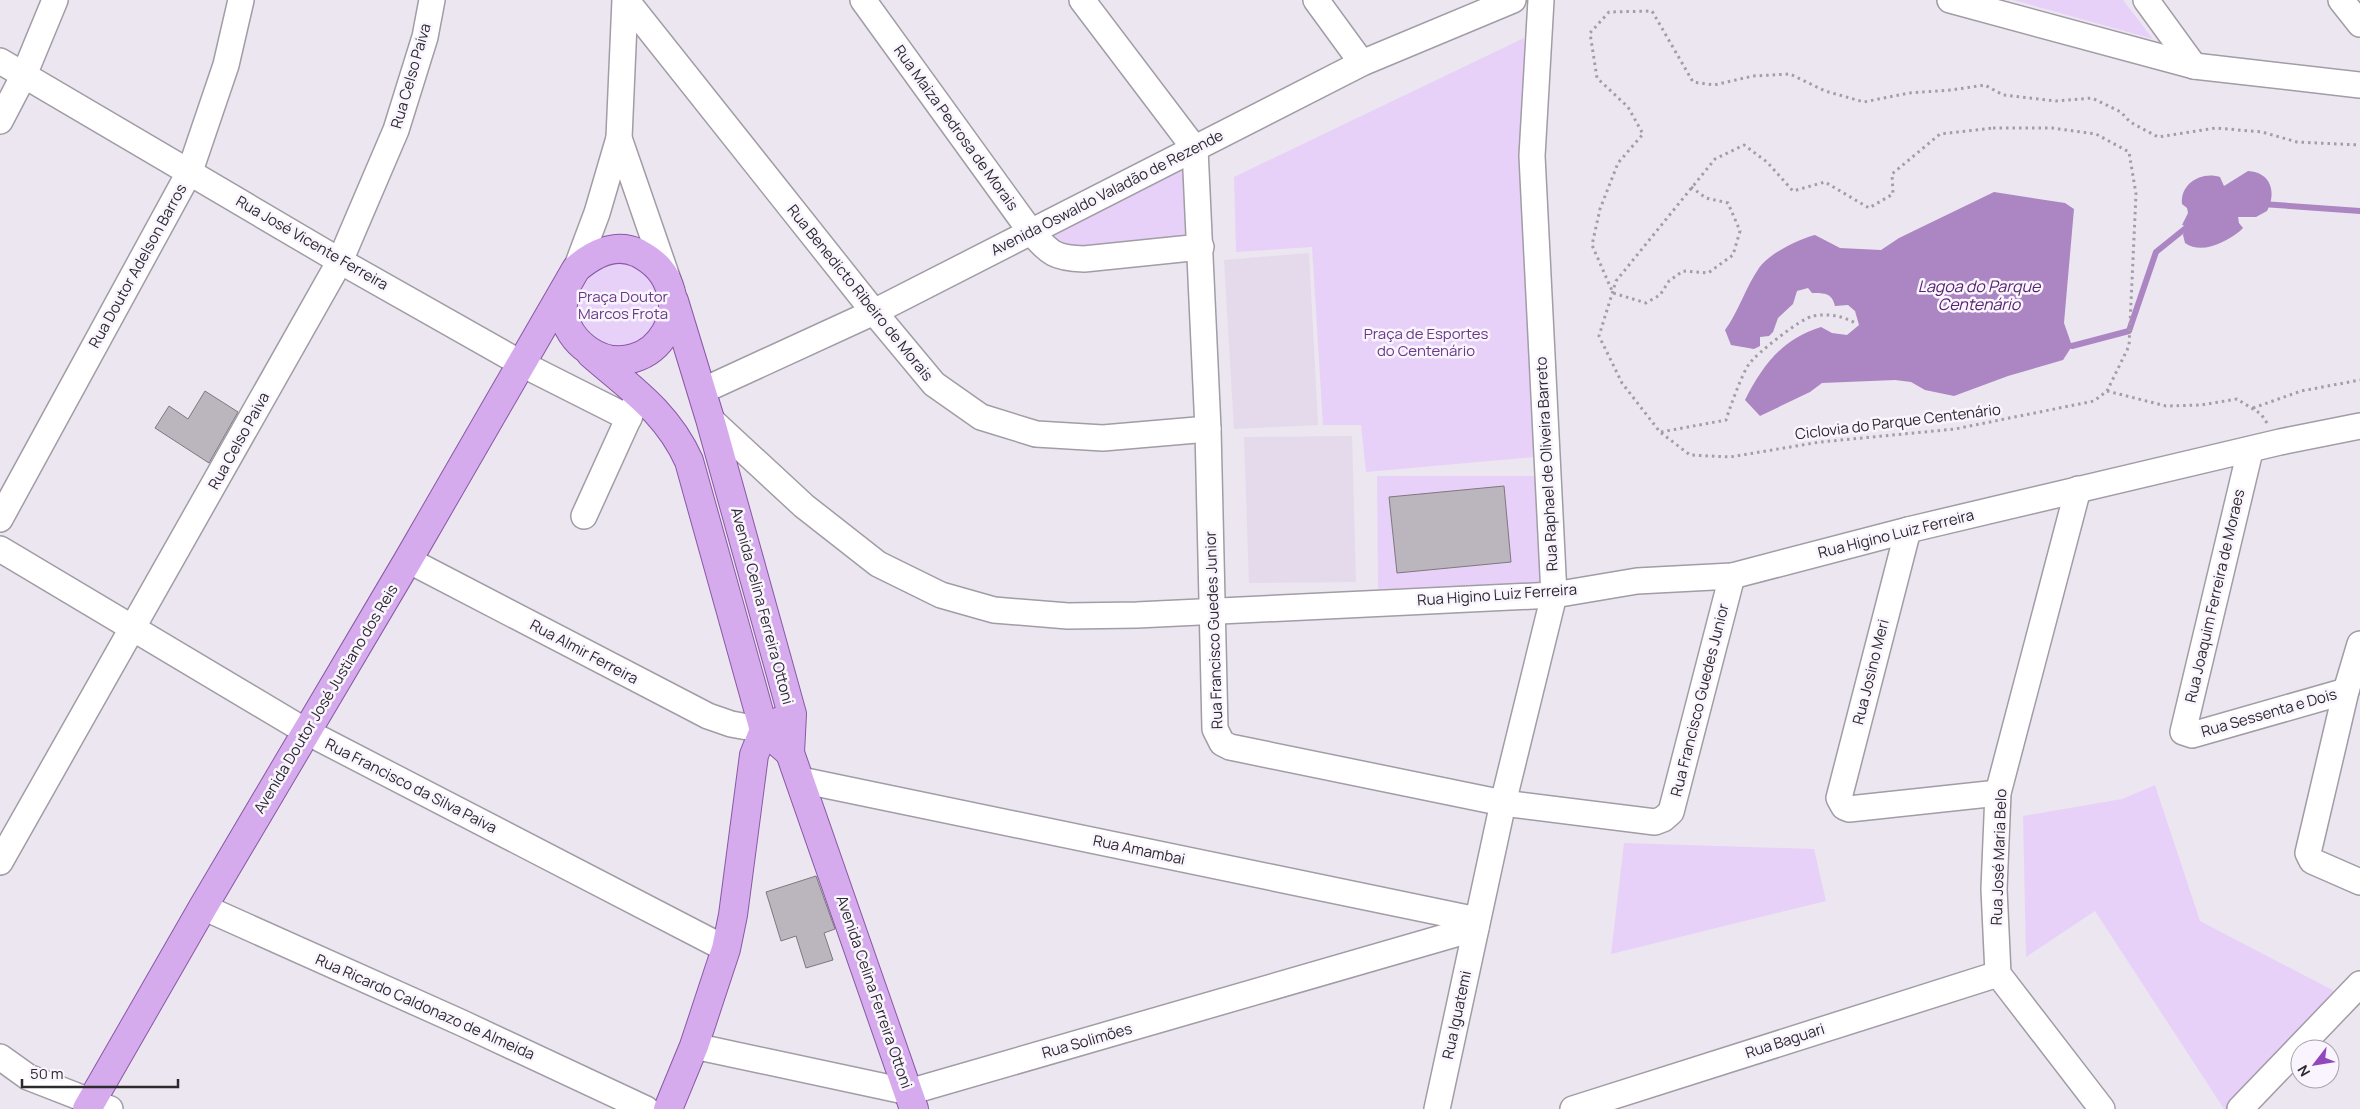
<svg xmlns="http://www.w3.org/2000/svg" width="2360" height="1109" font-family="Manrope,sans-serif">
  <style>
    .built { fill: #e4daeb }
    .green { fill: #e8d1f8 }
    .water { fill: #ac86c3 }
    .lines { fill: none; stroke-linecap: round; stroke-linejoin: round }
    .stream { stroke: #ac86c3; stroke-width: 6 }
    .building { fill: #bbb5be; stroke: #7d7880 }
    .minor-casing { stroke: #a19ca5; stroke-width: 28 }
    .major-casing { stroke: #8859a4; stroke-width: 30 }
    .path { stroke: #a29ea6; stroke-width: 3; stroke-dasharray: 2.5 4; stroke-linecap: butt }
    .minor { stroke: #fff; stroke-width: 25 }
    .major { stroke: #d6abee; stroke-width: 28 }
    .labels { text-anchor: middle; stroke-width: 5; stroke-linejoin: round; paint-order: stroke }
    .street-label { font-size: 15px; fill: #2c2a2e; stroke: #f9f4fd }
    .park-label { font-size: 15px; fill: #6a3a85; stroke: #f9f4fd }
    .water-label { font-size: 16px; font-style: italic; fill: #54246e; stroke: #f9f4fd }
  </style>
  <rect width="100%" height="100%" fill="#ece6f0"/>
  <g class="built">
    <path d="M1309 253 1318 425 1234 429 1224 260Z"/>
    <path d="M1352 436 1356 582 1249 583 1244 437Z"/>
  </g>
  <g class="green">
    <path d="M2013 0H2123L2153 39Z"/>
    <path d="M1524 38 1526 232 1534 457 1366 472 1361 425H1323L1312 247 1236 252 1234 177Z"/>
    <path d="M1187 157 1191 244 1082 249 1037 231Z"/>
    <path d="M615 260 635 261 668 295 652 340 616 350 595 341 580 320 576 306 584 281Z"/>
    <path d="M1377 476H1535L1540 584 1378 589Z"/>
    <path d="M2155 785 2200 921 2340 994 2230 1109H2224L2095 911 2026 957 2023 816 2122 799Z"/>
    <path d="M1624 843 1814 849 1826 901 1611 954Z"/>
  </g>
  <g class="water">
    <path d="M2248 171C2271 172 2277 193 2267 211L2256 217H2238L2239 223 2243 228 2240 231C2226 242 2202 255 2185 243L2183 235 2186 226 2182 225 2188 213 2187 208 2182 204C2180 183 2202 171 2220 177L2224 186Z"/>
    <path d="M1994 192 2065 203 2074 209 2064 323 2072 346 2063 360 2008 376 1954 396 1925 390 1911 382 1895 380 1822 383 1810 392 1760 416 1745 400C1763 365 1782 339 1821 327L1832 333 1847 335 1859 325 1855 311 1848 305 1835 306C1832 293 1825 293 1812 293L1808 288 1797 291 1793 304 1778 318 1773 332 1769 336 1760 337V346L1754 349 1731 345 1725 330C1739 311 1745 288 1759 268 1768 254 1799 239 1815 235L1840 248 1881 250 1899 238Z"/>
  </g>
  <g class="lines">
    <g class="stream">
      <path d="M2262 204 2360 211"/>
      <path d="M2072 346 2129 331 2156 252 2192 223"/>
    </g>
  </g>
  <g class="building">
    <path d="M205 391 238 412 209 463 155 428 169 406 188 419Z"/>
    <path d="M1504 486 1511 562 1397 573 1389 497Z"/>
    <path d="M816 876 835 929 824 933 833 960 806 968 796 936 781 941 766 892Z"/>
  </g>
  <g class="lines">
    <g class="minor-casing">
      <g id="minor">
        <path d="M625 0 619 138 668 280"/>
        <path d="M626 0 874 312 934 384 981 417 1036 434 1103 438 1208 429"/>
        <path d="M863 0 1031 232C1050 253 1054 258 1084 259L1201 247"/>
        <path d="M1082 0 1195 149 1208 429 1215 729 1222 743 1230 747 1503 803 1655 822 1663 819 1671 812 1732 576"/>
        <path d="M1316 0 1362 63"/>
        <path d="M1950 0 2194 66 2360 85"/>
        <path d="M2146 0 2194 66"/>
        <path d="M2341 0 2360 24"/>
        <path d="M0 61 340 261 522 364 629 418"/>
        <path d="M0 121 24 75 55 0"/>
        <path d="M576 269 597 213 619 138"/>
        <path d="M702 391 874 312 1362 63 1513 0"/>
        <path d="M710 419 804 506 878 564 941 595 994 610 1068 616 1137 615 1554 595 1637 581 1732 576 1908 530 2280 442 2360 426"/>
        <path d="M2250 451 2183 732 2192 735 2346 691"/>
        <path d="M2078 489 1998 793 1994 889 1998 974 2102 1109"/>
        <path d="M584 516 635 404"/>
        <path d="M0 519 190 171 226 65 241 0"/>
        <path d="M1908 530 1839 798 1844 807 1849 809 1998 793"/>
        <path d="M0 549 307 732 726 949"/>
        <path d="M408 560 708 716 731 724 764 730"/>
        <path d="M2360 644 2346 691 2308 853 2312 861 2360 882"/>
        <path d="M801 780 1477 920"/>
        <path d="M0 862 340 261 396 130 425 37 432 0"/>
        <path d="M203 907 462 1023 646 1109"/>
        <path d="M694 1046 909 1092 1476 928"/>
        <path d="M0 1057 28 1077 110 1109"/>
        <path d="M1437 1109 1503 803 1554 595 1532 156 1541 0"/>
        <path d="M1573 1109 1998 974"/>
        <path d="M2240 1109 2360 984"/>
      </g>
    </g>
    <g class="major-casing">
      <g id="major">
        <path d="M674 301 710 419 792 714 790 753 914 1109"/>
        <path d="M591 354C630 388 667 412 689 461L764 730 790 753"/>
        <path d="M87 1109 203 907 408 560 576 269C592 255 615 242 638 253 655 262 666 273 671 292 679 319 661 350 634 358 602 368 568 343 563 311 562 304 565 296 565 289"/>
        <path d="M668 1109 694 1046 726 949 733 915 754 755 764 730 780 721"/>
      </g>
    </g>
    <g class="path">
      <path d="M1993 128H2052L2096 134 2129 152 2136 194 2129 346 2107 391 2094 401 1955 429 1820 442 1730 457 1690 455 1660 432 1622 383 1599 336 1616 281 1715 159 1744 145 1767 162 1793 191 1825 182 1869 208 1893 194 1892 174 1940 134Z"/>
      <path d="M1691 187 1706 198 1728 203 1740 231 1733 255 1708 273 1683 271 1669 281 1660 295 1646 303 1613 293 1592 245 1600 209 1618 163 1643 134 1628 107 1597 78 1590 33 1609 12 1652 11 1693 82 1714 85 1753 76 1790 74 1825 91 1864 102 1909 93 1951 90 1985 85 2003 95 2056 101 2092 98 2121 112 2130 122 2158 137 2216 128 2262 132 2297 142 2360 145"/>
      <path d="M2107 391 2166 406 2201 405 2237 399 2261 414 2267 423"/>
      <path d="M2253 408 2301 391 2360 380"/>
      <path d="M1661 432 1726 420C1730 407 1742 374 1749 364 1757 353 1800 319 1813 316 1829 313 1843 316 1857 324"/>
    </g>
    <use href="#minor" class="minor"/>
    <use href="#major" class="major"/>
  </g>
  <g class="labels">
    <g class="street-label">
      <text transform="translate(411 76) rotate(-74)" y="5">Rua Celso Paiva</text>
      <text transform="translate(956 128) rotate(54)" y="5">Rua Maiza Pedrosa de Morais</text>
      <text transform="translate(1107 193) rotate(-27)" y="5">Avenida Oswaldo Valadão de Rezende</text>
      <text transform="translate(312 243) rotate(30)" y="5">Rua José Vicente Ferreira</text>
      <text transform="translate(138 266) rotate(-61)" y="5">Rua Doutor Adelson Barros</text>
      <text transform="translate(860 293) rotate(51)" y="5">Rua Benedicto Ribeiro de Morais</text>
      <text transform="translate(1898 422) rotate(-7)" y="5">Ciclovia do Parque Centenário</text>
      <text transform="translate(239 441) rotate(-61)" y="5">Rua Celso Paiva</text>
      <text transform="translate(1547 464) rotate(-93)" y="5">Rua Raphael de Oliveira Barreto</text>
      <text transform="translate(1896 534) rotate(-14)" y="5">Rua Higino Luiz Ferreira</text>
      <text transform="translate(1497 595) rotate(-4)" y="5">Rua Higino Luiz Ferreira</text>
      <text transform="translate(2215 596) rotate(-77)" y="5">Rua Joaquim Ferreira de Moraes</text>
      <text transform="translate(762 606) rotate(75)" y="5">Avenida Celina Ferreira Ottoni</text>
      <text transform="translate(1214 630) rotate(-92)" y="5">Rua Francisco Guedes Junior</text>
      <text transform="translate(584 652) rotate(28)" y="5">Rua Almir Ferreira</text>
      <text transform="translate(1871 672) rotate(-76)" y="5">Rua Josino Meri</text>
      <text transform="translate(326 699) rotate(-59)" y="5">Avenida Doutor José Justiano dos Reis</text>
      <text transform="translate(1700 700) rotate(-76)" y="5">Rua Francisco Guedes Junior</text>
      <text transform="translate(2269 713) rotate(-16)" y="5">Rua Sessenta e Dois</text>
      <text transform="translate(411 786) rotate(27)" y="5">Rua Francisco da Silva Paiva</text>
      <text transform="translate(1139 850) rotate(12)" y="5">Rua Amambai</text>
      <text transform="translate(1999 857) rotate(-88)" y="5">Rua José Maria Belo</text>
      <text transform="translate(874 992) rotate(71)" y="5">Avenida Celina Ferreira Ottoni</text>
      <text transform="translate(425 1007) rotate(24)" y="5">Rua Ricardo Caldonazo de Almeida</text>
      <text transform="translate(1457 1015) rotate(-78)" y="5">Rua Iguatemi</text>
      <text transform="translate(1087 1041) rotate(-16)" y="5">Rua Solimões</text>
      <text transform="translate(1785 1041) rotate(-18)" y="5">Rua Baguari</text>
    </g>
    <g class="park-label">
      <text x="623" y="302">Praça Doutor<tspan x="623" dy="17">Marcos Frota</tspan></text>
      <text x="1426" y="339">Praça de Esportes<tspan x="1426" dy="17">do Centenário</tspan></text>
    </g>
    <g class="water-label">
      <text x="1979" y="292">Lagoa do Parque<tspan x="1979" dy="18">Centenário</tspan></text>
    </g>
  </g>
  <g transform="translate(2315 1064) rotate(239)"><circle r="24" fill="#f9f4fd" stroke="#a7a3aa"/>
  <path d="M0-4L9 19L0 12L-9 19Z" fill="#9248ba"/>
  <text y="-8" font-size="14" font-weight="bold" text-anchor="middle" fill="#2c2a2e">N</text>
  </g>
  <path d="M22 1079v8h156v-8" fill="none" stroke="#2c2a2e" stroke-width="2.5"/>
  <text x="30" y="1079" font-size="15" fill="#2c2a2e" stroke="#f9f4fd" stroke-width="4" paint-order="stroke">50 m</text>
</svg>
